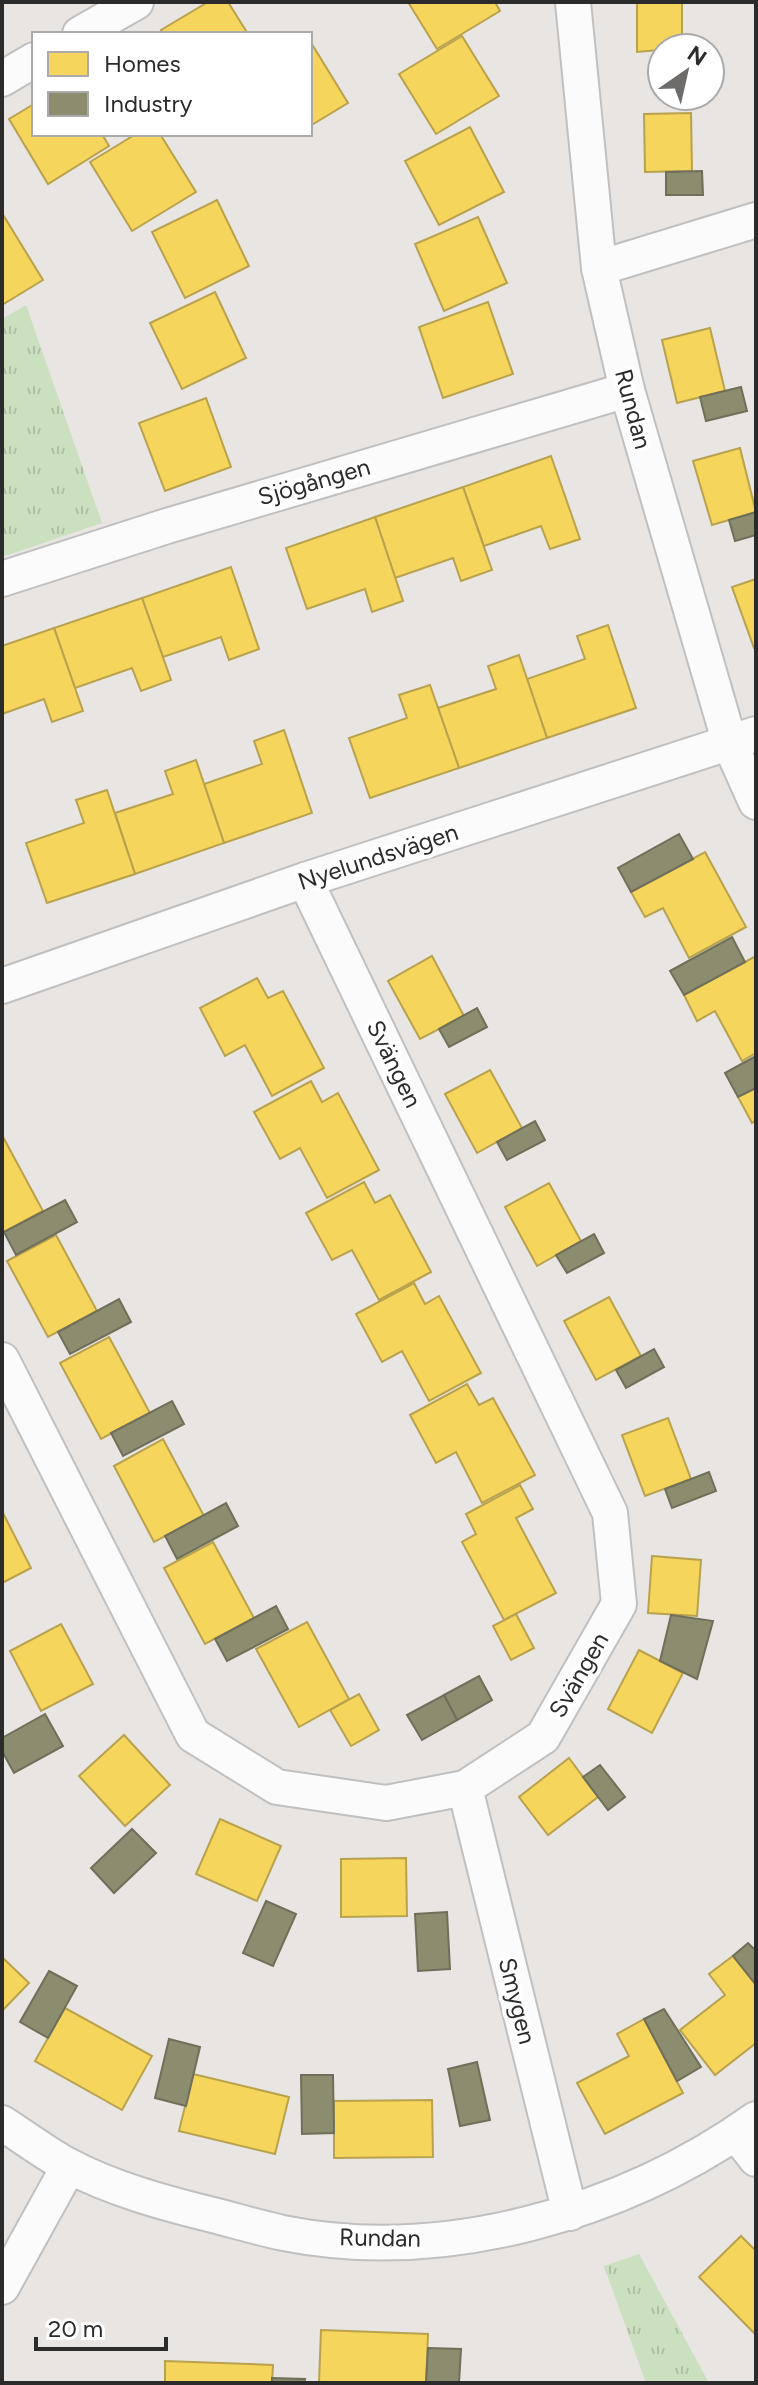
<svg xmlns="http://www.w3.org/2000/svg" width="758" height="2385" font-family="Figtree,sans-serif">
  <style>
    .grass { fill: url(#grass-tufts) }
    .homes { fill: #f6d55c; stroke: #b9a24d; stroke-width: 2 }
    .industry { fill: #8c8c6e; stroke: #6f6f5a; stroke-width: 2 }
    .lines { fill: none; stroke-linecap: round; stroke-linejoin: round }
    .street-casing { stroke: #c1c0c0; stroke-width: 38 }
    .street { stroke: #fcfbfb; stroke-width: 34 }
    .labels { text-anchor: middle; stroke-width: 8; stroke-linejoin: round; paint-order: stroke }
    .street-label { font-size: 24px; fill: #2b2b2b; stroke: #fff }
  </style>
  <defs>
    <pattern id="grass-tufts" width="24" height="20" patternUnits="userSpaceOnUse" patternTransform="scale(2)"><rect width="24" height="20" fill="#cbe0bf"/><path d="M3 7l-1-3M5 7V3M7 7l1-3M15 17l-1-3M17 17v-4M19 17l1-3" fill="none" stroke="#aec0a4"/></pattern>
  </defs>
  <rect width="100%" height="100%" fill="#e8e5e2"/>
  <g class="grass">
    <path d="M26 305 102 523 2 557V319Z"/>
    <path d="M639 2254 709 2383H646L604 2266Z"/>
  </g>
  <g class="homes">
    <path d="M208 2H228L248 34H164L161 30Z"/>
    <path d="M408 2H495L500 11 437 49Z"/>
    <path d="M637 2H682V48L637 52Z"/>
    <path d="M462 36 499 96 436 134 399 74Z"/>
    <path d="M310 41 348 103 310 126Z"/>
    <path d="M34 104V134H102L109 146 48 184 9 119Z"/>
    <path d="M691 113 692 171 645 172 644 114Z"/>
    <path d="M470 127 504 192 439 225 405 161Z"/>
    <path d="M136 134H160L196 192 132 231 90 162Z"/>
    <path d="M217 200 249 266 185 298 152 232Z"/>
    <path d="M2 213 43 280 2 305Z"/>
    <path d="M478 217 507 283 444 311 415 244Z"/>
    <path d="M215 292 246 358 182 389 150 323Z"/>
    <path d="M488 302 513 374 443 398 419 327Z"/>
    <path d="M710 328 725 391 677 403 662 340Z"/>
    <path d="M206 398 231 467 165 491 139 423Z"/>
    <path d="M740 448 756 512 712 525 693 461Z"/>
    <path d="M551 456 580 539 550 549 541 526 484 546 463 487Z"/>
    <path d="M463 487 492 570 461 581 453 558 395 578 375 517Z"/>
    <path d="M375 517 403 601 372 612 365 589 307 609 286 548Z"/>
    <path d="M231 567 259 649 229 660 221 637 163 657 142 598Z"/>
    <path d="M756 579V648H754L732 587Z"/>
    <path d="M142 598 171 680 141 691 132 668 75 688 54 628Z"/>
    <path d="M608 625 636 708 547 738 527 679 585 659 577 636Z"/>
    <path d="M54 628 83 711 52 722 44 699 2 714V646Z"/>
    <path d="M519 655 547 738 459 768 438 708 496 689 488 666Z"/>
    <path d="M430 685 459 768 370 798 349 738 407 718 399 695Z"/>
    <path d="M284 730 312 813 224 843 204 784 262 764 254 741Z"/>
    <path d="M196 760 224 843 135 874 115 813 173 794 165 771Z"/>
    <path d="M107 790 135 874 47 903 26 843 84 823 76 800Z"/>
    <path d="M705 852 746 927 689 958 663 908 645 917 631 892Z"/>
    <path d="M432 956 464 1016 420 1039 388 981Z"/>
    <path d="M756 956V1053L742 1061 715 1011 697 1021 684 995Z"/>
    <path d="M257 978 268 998 283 991 324 1068 272 1096 245 1045 225 1056 200 1008Z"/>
    <path d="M490 1070 522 1128 477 1153 445 1094Z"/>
    <path d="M311 1081 322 1102 338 1093 379 1170 327 1198 300 1148 280 1159 254 1112Z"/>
    <path d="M756 1088V1120L752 1123 738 1097Z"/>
    <path d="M2 1135 43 1211 2 1233Z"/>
    <path d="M364 1182 375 1203 390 1195 431 1272 379 1300 352 1250 332 1260 306 1213Z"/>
    <path d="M549 1183 581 1241 537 1266 505 1207Z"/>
    <path d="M56 1235 97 1311 48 1337 7 1261Z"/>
    <path d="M414 1283 425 1304 439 1296 481 1373 429 1401 402 1351 382 1362 356 1314Z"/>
    <path d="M609 1297 641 1356 596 1380 564 1321Z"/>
    <path d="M109 1337 150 1413 101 1439 60 1363Z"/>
    <path d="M467 1384 479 1405 493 1398 535 1475 482 1503 456 1452 436 1463 410 1415Z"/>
    <path d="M668 1418 691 1479 645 1496 622 1435Z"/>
    <path d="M163 1439 204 1516 154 1542 114 1466Z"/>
    <path d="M520 1485 533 1509 516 1518 556 1593 504 1620 462 1542 476 1534 466 1514Z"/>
    <path d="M2 1511 31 1568 2 1583Z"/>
    <path d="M213 1542 254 1618 205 1644 164 1568Z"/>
    <path d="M652 1556 701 1560 697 1616 648 1613Z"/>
    <path d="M516 1614 534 1648 511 1660 493 1626Z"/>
    <path d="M307 1622 349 1699 299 1727 256 1649Z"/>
    <path d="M61 1624 93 1684 41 1711 10 1651Z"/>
    <path d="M639 1650 683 1673 652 1733 608 1709Z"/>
    <path d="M359 1694 379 1730 351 1746 330 1710Z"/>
    <path d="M124 1735 170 1785 125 1826 79 1776Z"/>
    <path d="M569 1758 598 1797 548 1835 519 1797Z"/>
    <path d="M220 1819 281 1846 257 1901 196 1874Z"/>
    <path d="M406 1858 407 1916 341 1917V1859Z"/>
    <path d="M733 1956 756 1985V2043L715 2075 680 2030 725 1995 709 1974Z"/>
    <path d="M2 1957 29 1983 2 2011Z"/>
    <path d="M65 2008 152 2056 122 2110 35 2061Z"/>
    <path d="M644 2019 683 2093 605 2134 577 2083 629 2056 617 2034Z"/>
    <path d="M193 2074 289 2097 275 2154 179 2131Z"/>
    <path d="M432 2100 433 2157 334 2158V2101Z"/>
    <path d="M741 2236 756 2251V2335L699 2277Z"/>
    <path d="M321 2330 428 2334 426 2383H319Z"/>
    <path d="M165 2361 273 2365 272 2383H165Z"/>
  </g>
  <g class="industry">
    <path d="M702 171 703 195H666V172Z"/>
    <path d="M741 387 747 411 706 421 700 397Z"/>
    <path d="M756 512V535L735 541 729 520Z"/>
    <path d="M679 834 693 859 631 892 618 868Z"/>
    <path d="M732 937 745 962 684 995 670 971Z"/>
    <path d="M477 1008 487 1027 449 1047 439 1029Z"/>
    <path d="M756 1056V1088L738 1097 725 1073Z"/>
    <path d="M535 1121 545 1140 507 1160 497 1142Z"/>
    <path d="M65 1200 77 1222 16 1255 4 1232Z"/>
    <path d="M594 1234 604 1253 567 1273 556 1255Z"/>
    <path d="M119 1299 131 1322 70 1354 58 1332Z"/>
    <path d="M654 1349 664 1367 626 1388 616 1370Z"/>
    <path d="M172 1401 184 1424 123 1456 111 1433Z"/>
    <path d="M709 1472 716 1491 672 1508 665 1489Z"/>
    <path d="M226 1503 238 1526 177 1559 165 1536Z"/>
    <path d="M276 1606 288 1629 227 1661 215 1639Z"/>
    <path d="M671 1615 713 1621 697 1679 660 1661Z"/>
    <path d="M479 1676 492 1700 457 1720 444 1695Z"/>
    <path d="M444 1695 457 1720 422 1740 407 1715Z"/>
    <path d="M45 1714 63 1746 14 1773 2 1751V1738Z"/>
    <path d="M600 1765 625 1797 608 1810 583 1777Z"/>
    <path d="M132 1829 156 1853 114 1893 91 1868Z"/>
    <path d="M266 1901 296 1914 273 1966 243 1953Z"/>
    <path d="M447 1912 450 1969 418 1971 415 1914Z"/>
    <path d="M748 1943 756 1951V1985L733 1956Z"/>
    <path d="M49 1971 77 1986 48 2038 20 2022Z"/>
    <path d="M664 2009 701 2067 677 2081 644 2019Z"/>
    <path d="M169 2039 200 2047 186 2106 155 2098Z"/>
    <path d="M477 2062 490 2120 460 2126 448 2069Z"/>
    <path d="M301 2075H333L334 2133 302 2134Z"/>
    <path d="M428 2348 461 2349 459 2383H426Z"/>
    <path d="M272 2378 305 2379 304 2383H272Z"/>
  </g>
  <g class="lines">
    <g class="street-casing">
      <g id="street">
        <path d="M573 2 599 268 627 390 730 744 756 802"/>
        <path d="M80 34 136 2"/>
        <path d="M2 79 34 60"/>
        <path d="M599 268 756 220"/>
        <path d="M2 579 167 526 627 390"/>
        <path d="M2 986 305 880 756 734"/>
        <path d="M2 1360 193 1735 277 1787 386 1803 465 1788 543 1737 619 1604 610 1513 305 880"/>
        <path d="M465 1788 570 2213"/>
        <path d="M2 2123C24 2137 46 2154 69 2166 113 2189 164 2203 213 2215 236 2221 260 2228 283 2233 444 2265 624 2213 756 2119"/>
        <path d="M736 2133 756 2159"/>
        <path d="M2 2287 69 2166"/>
      </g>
    </g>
    <use href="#street" class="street"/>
  </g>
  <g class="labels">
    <g class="street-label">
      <text transform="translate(633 409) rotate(75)" y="8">Rundan</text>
      <text transform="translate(314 482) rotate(-16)" y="8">Sjögången</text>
      <text transform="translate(378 857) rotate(-18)" y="8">Nyelundsvägen</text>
      <text transform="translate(394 1064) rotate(64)" y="8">Svängen</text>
      <text transform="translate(579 1675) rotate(-60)" y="8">Svängen</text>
      <text transform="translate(517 2001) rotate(76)" y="8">Smygen</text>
      <text transform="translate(380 2238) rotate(1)" y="8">Rundan</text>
    </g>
  </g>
  <rect width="758" height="2385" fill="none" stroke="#2b2b2b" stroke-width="8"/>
  <rect x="32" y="32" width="280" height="104" fill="#ffffff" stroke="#aaaaaa" stroke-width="2"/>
  <rect x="48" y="52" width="40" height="24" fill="#f6d55c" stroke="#aaaaaa" stroke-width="2"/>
  <text x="104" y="72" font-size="24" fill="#2b2b2b">Homes</text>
  <rect x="48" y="92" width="40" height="24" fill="#8c8c6e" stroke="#aaaaaa" stroke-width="2"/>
  <text x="104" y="112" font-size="24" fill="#2b2b2b">Industry</text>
  <g transform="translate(686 72) rotate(34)"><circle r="38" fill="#ffffff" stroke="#aaaaaa" stroke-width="2"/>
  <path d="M0-6L14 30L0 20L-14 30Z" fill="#6d6c6b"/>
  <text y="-12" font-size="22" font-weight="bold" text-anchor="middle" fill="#2b2b2b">N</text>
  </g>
  <path d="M36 2337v12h130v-12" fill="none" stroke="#2b2b2b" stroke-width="4"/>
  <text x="48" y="2337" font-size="24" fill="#2b2b2b" stroke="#ffffff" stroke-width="6" paint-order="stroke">20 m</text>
</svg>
